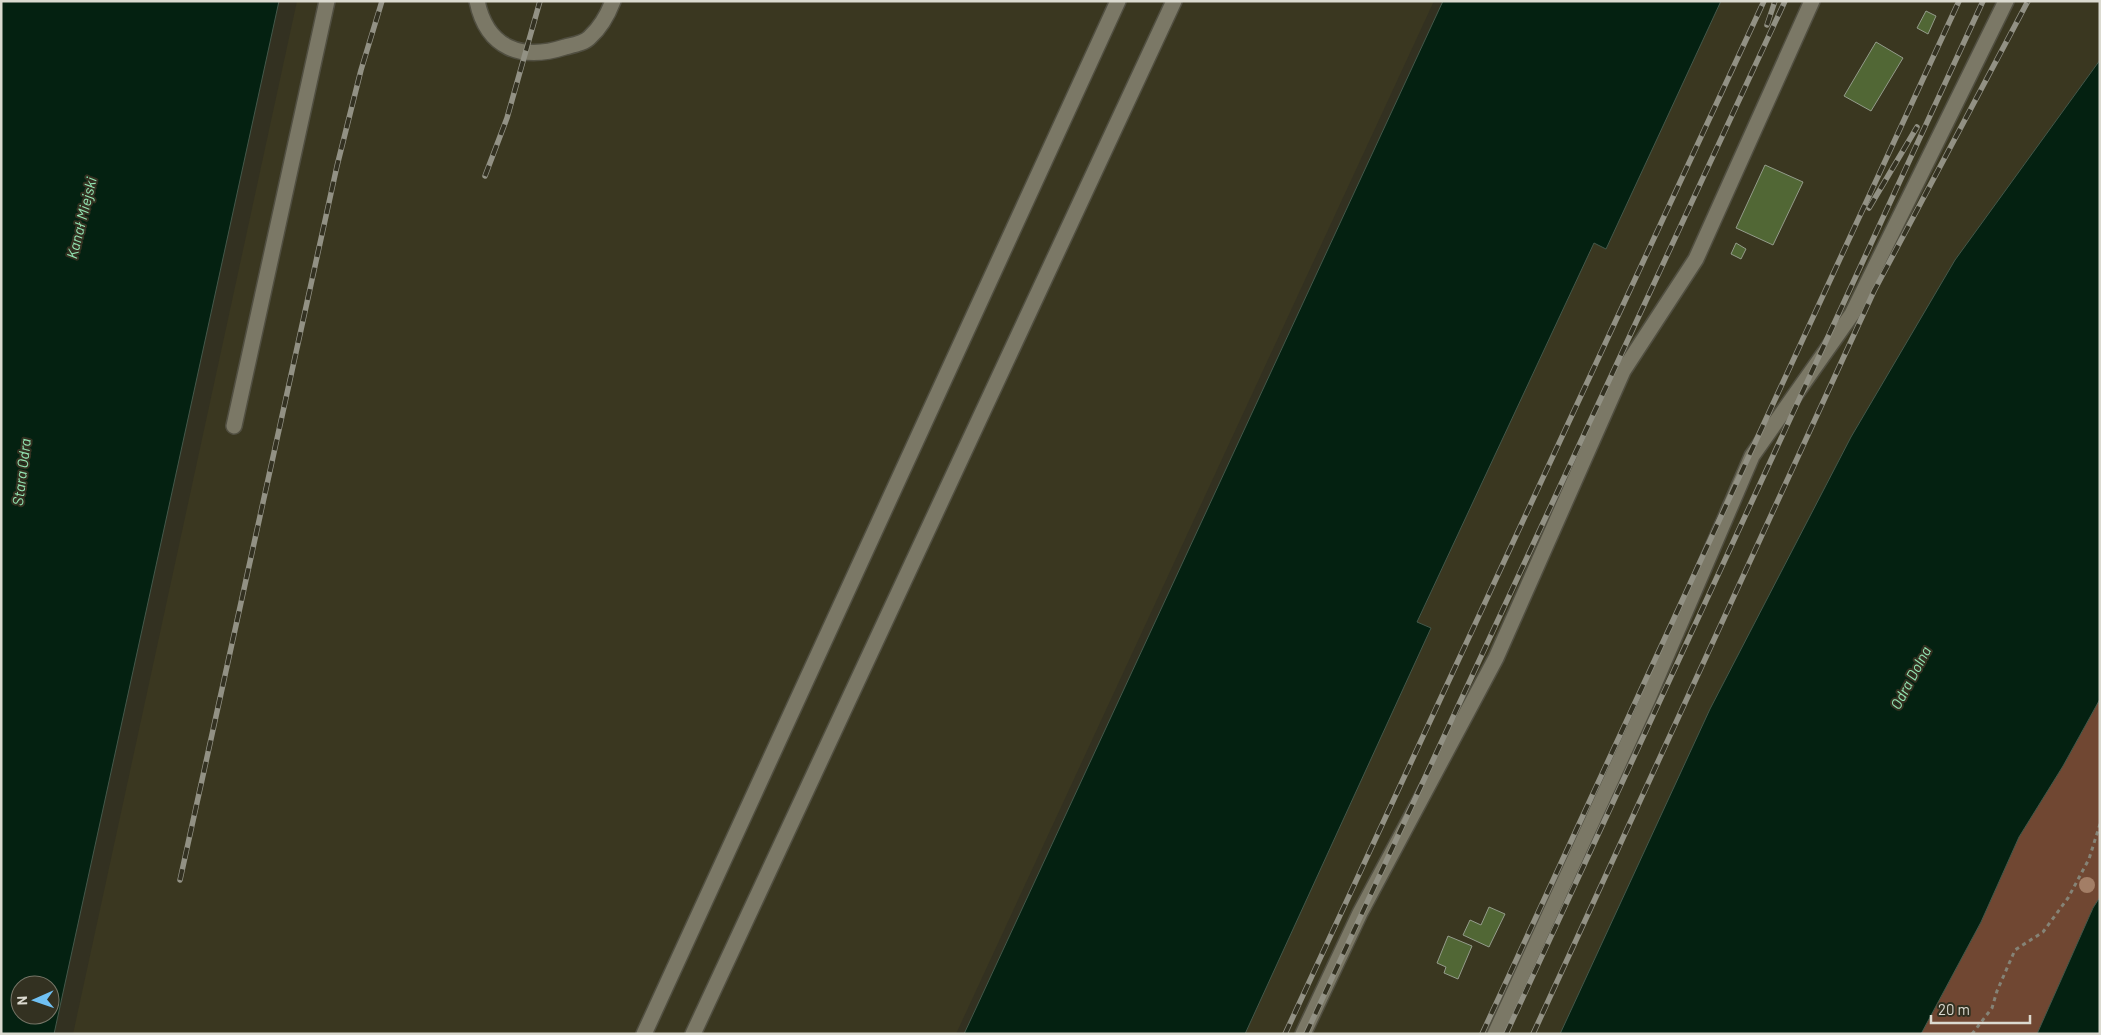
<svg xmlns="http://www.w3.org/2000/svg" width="2101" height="1035" font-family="Barlow,sans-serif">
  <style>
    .built { fill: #3a3720 }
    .green { fill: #704732 }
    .water { fill: #042111; stroke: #44584a; fill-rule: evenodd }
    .building { fill: #516735; stroke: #949c8b }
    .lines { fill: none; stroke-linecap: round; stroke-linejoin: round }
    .lane-casing { stroke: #514f41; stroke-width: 18 }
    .path { stroke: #858376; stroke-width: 3; stroke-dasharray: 4 4; stroke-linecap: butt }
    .lane { stroke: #7b7866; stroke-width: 15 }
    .rail-casing { stroke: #929184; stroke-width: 5.5 }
    .rail { stroke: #333121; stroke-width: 4; stroke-dasharray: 11; stroke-linecap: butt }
    .tree { fill: #a37e66 }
    .labels { text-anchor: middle; stroke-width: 4; stroke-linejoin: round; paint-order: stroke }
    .water-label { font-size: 15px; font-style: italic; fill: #94e6b3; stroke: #333121 }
  </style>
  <rect width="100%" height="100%" fill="#333121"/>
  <g class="built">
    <path d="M297 1H1434L956 1034H73Z"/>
    <path d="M1721 1H2100V60L1955 260 1851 437 1710 709 1560 1034H1245L1431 628 1417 623 1594 243 1606 249Z"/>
  </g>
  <path class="green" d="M2100 699V897L2093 908 2037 1034H1921L1981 922 2019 837 2063 766Z"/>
  <g class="water">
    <path d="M1 1H279L54 1034H1ZM20 985H50V1015H20Z"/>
    <path d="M1443 1H1721L1606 249 1594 243 1417 622 1431 628 1245 1034H964Z"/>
    <path d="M2100 60V699L2063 766 2019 837 1981 922 1921 1034H1560L1710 709 1851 437 1955 260Z"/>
    <path d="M2100 897V1034H2037L2093 908Z"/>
  </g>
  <g class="building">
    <path d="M1926 11 1936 16 1928 34 1917 28Z"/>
    <path d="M1876 42 1903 58 1871 111 1844 96Z"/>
    <path d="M1765 165 1803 182 1773 245 1736 228Z"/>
    <path d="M1736 243 1746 249 1741 259 1731 254Z"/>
    <path d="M1489 907 1505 914 1489 947 1463 935 1470 920 1481 925Z"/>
    <path d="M1448 936 1472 946 1458 979 1444 973 1446 967 1437 963Z"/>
  </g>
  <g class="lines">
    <g class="lane-casing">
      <g id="lane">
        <path d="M477 1C487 49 522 61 565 47 573 45 585 43 590 37 600 28 608 14 613 1"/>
        <path d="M234 426 327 1"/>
        <path d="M644 1034 1118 1"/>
        <path d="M693 1034 1174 1"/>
        <path d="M1303 1034 1360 913 1496 658 1623 371 1696 259 1812 1"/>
        <path d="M1495 1034 1647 701 1752 456 1852 314 2006 1"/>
      </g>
    </g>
    <path class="path" d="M1972 1034 1992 1008 1997 991 2015 950 2043 932 2068 898 2089 859 2100 824"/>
    <use href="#lane" class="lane"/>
    <g class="rail-casing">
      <g id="rail">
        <path d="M1767 25 1775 1"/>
        <path d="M485 176 507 118 540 1"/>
        <path d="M1869 208 1917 127"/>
        <path d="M180 880 337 166 361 70 382 1"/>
        <path d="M1285 1034 1764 1"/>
        <path d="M1306 1034 1785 1"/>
        <path d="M1482 1034 1959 1"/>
        <path d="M1506 1034 1983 1"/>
        <path d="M1533 1034 1874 291 2028 1"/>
      </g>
    </g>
    <use href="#rail" class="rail"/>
  </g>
  <circle class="tree" cx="2087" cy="885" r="8"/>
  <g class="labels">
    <g class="water-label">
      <text transform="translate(82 218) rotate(-76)" y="5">Kanał Miejski</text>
      <text transform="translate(22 472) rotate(-83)" y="5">Stara Odra</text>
      <text transform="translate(1911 678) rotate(-62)" y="5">Odra Dolna</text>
    </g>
  </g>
  <rect width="2101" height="1035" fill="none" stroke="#dbdad0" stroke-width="5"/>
  <g transform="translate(35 1000) rotate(268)"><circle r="24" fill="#333121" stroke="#767567"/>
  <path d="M0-4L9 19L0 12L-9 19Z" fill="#70c1f4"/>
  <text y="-8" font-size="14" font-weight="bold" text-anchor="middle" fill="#dbdad0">N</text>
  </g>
  <path d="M1931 1015v8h99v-8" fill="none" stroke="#dbdad0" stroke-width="2.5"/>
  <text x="1938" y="1015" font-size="15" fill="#dbdad0" stroke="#333121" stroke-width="4" paint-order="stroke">20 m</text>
</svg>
